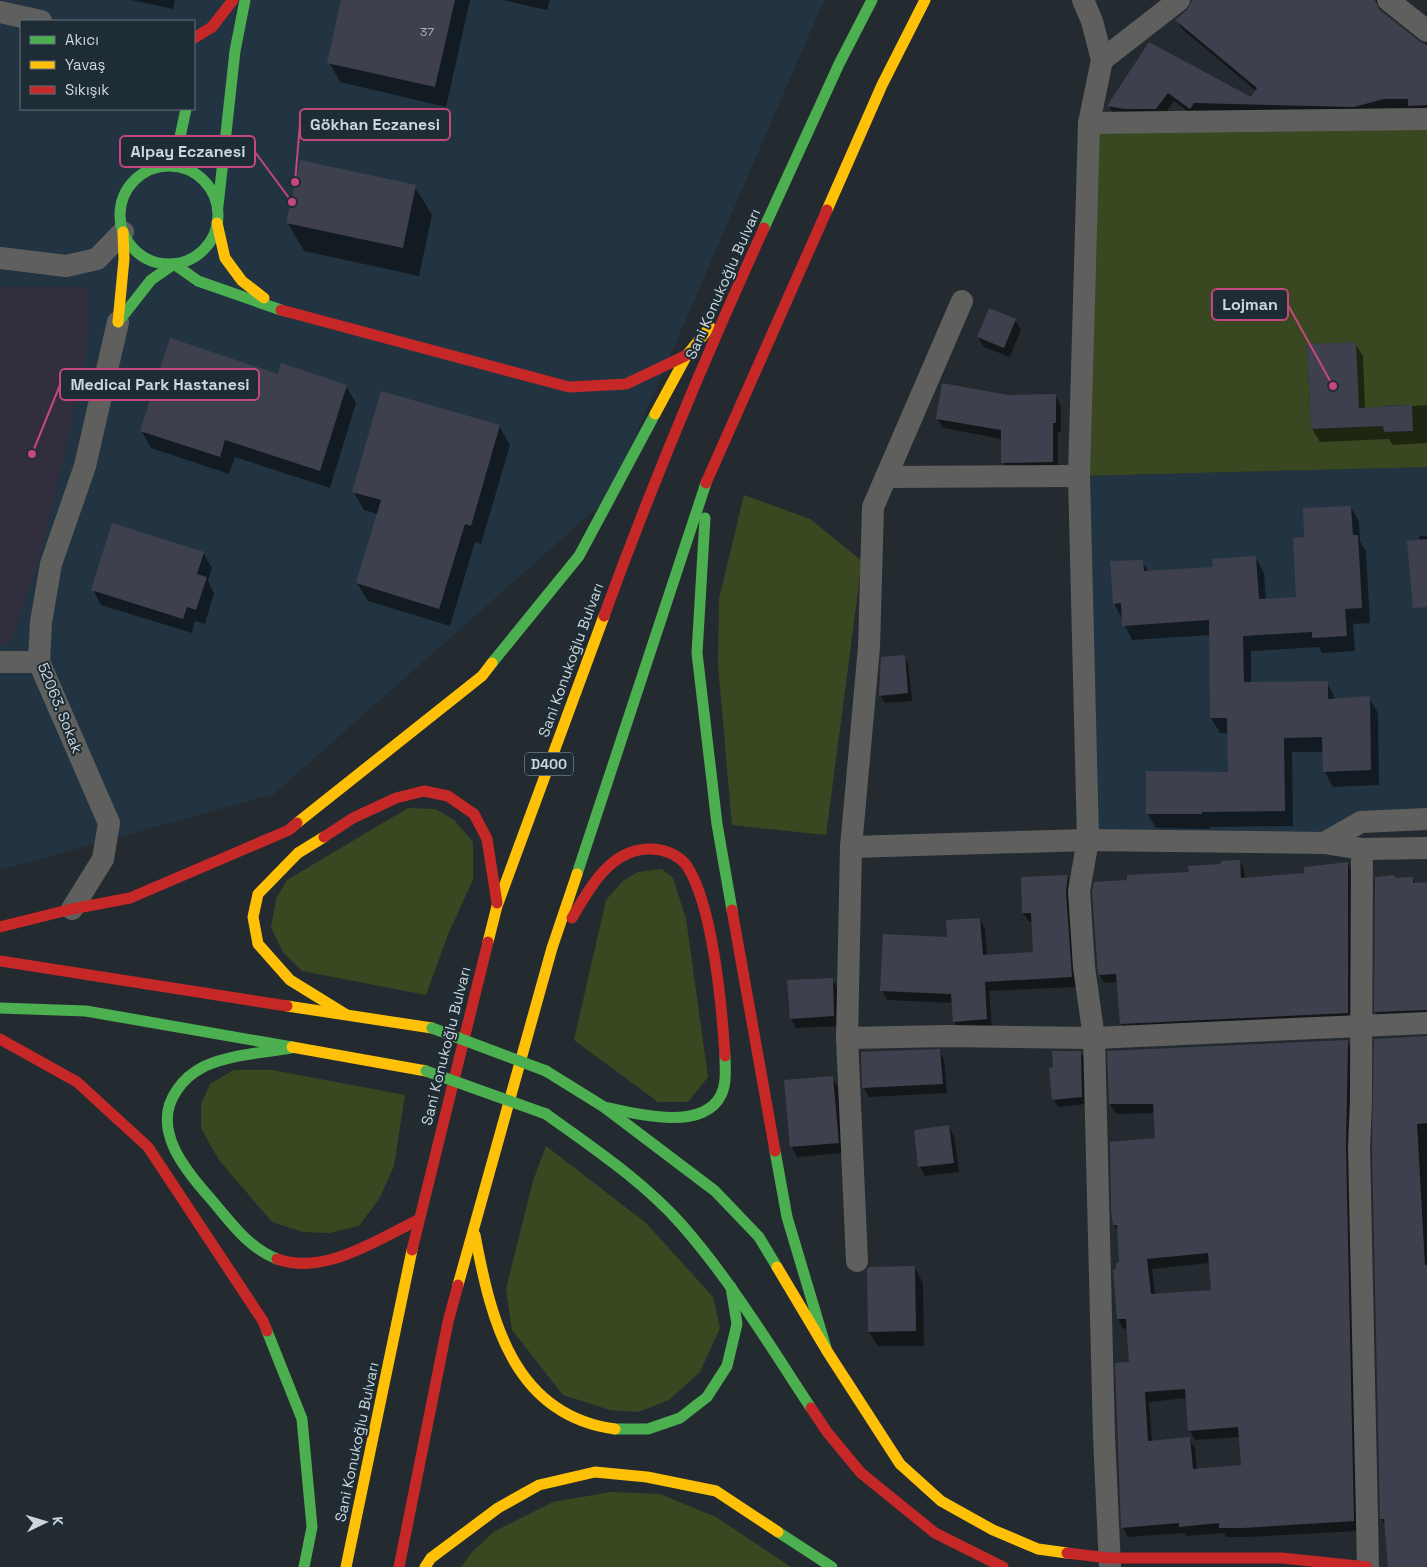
<svg xmlns="http://www.w3.org/2000/svg" width="1427" height="1567" font-family="'Space Grotesk',sans-serif">
  <style>
    .built { fill: #223441; fill-rule: evenodd }
    .medical { fill: #312e3d }
    .green { fill: #394820; fill-rule: evenodd }
    .shadow { fill: #0007; fill-rule: evenodd }
    .building { fill: #3e414d; fill-rule: evenodd }
    .lines { fill: none; stroke-linecap: round; stroke-linejoin: round }
    .street { stroke: #5f605e; stroke-width: 22 }
    .fast { stroke: #4caf50; stroke-width: 11 }
    .slow { stroke: #ffc107; stroke-width: 11 }
    .jam { stroke: #c62828; stroke-width: 11 }
    .fast-bridge { stroke: #4caf50; stroke-width: 11 }
    .labels { text-anchor: middle; stroke-width: 4; stroke-linejoin: round; paint-order: stroke }
    .number-label { font-size: 12px; fill: #a9b1b8 }
    .shield { fill: #1e2c36; stroke: #98a3aa; stroke-width: 1 }
    .shield-label { font-size: 14px; font-weight: bold; fill: #cdd6dc }
    .street-label { font-size: 15px; fill: #cdd6dc; stroke: #1e2c36 }
    .leader { fill: none; stroke: #c5487b; stroke-width: 2 }
    .callout-dot { fill: #c5487b; stroke: #1e2c36; stroke-width: 2 }
    .callout { fill: #1e2c36; stroke: #c5487b; stroke-width: 2 }
    .callout-label { font-size: 16px; text-anchor: middle; font-weight: bold; fill: #cdd6dc }
  </style>
  <rect width="100%" height="100%" fill="#242b30"/>
  <g class="built">
    <path d="M0 0H824L609 497 274 794 0 870ZM21 21H194V109H21Z"/>
    <path d="M1427 467V819L1361 822 1324 843 1089 840 1079 476Z"/>
  </g>
  <path class="medical" d="M0 287H89L86 358 42 551 10 644H0Z"/>
  <g class="green">
    <path d="M1427 119V467L1079 476 1089 123ZM1356 342 1359 427 1311 429 1307 344ZM1411 405 1413 431 1384 432 1383 406Z"/>
    <path d="M744 495 810 519 862 561 826 835 732 825 718 665 719 599Z"/>
    <path d="M408 808 436 809 454 820 473 842V880L449 932 426 995 302 971 283 952 271 927 276 899 287 880Z"/>
    <path d="M662 869 673 878 686 919 708 1077 688 1102H658L574 1040 606 900 623 881 638 872Z"/>
    <path d="M234 1070H272L405 1095 394 1166 379 1199 359 1226 329 1233 303 1232 272 1222 219 1160 201 1128V1104L210 1084Z"/>
    <path d="M546 1146 646 1223 713 1297 720 1328 700 1372 669 1400 638 1412 610 1410 563 1395 512 1330 506 1289 533 1181Z"/>
    <path d="M611 1492 660 1494 716 1517 791 1567H461L473 1551 495 1531 553 1502Z"/>
  </g>
  <g class="shadow">
    <path d="M131 0H175L173 9Z"/>
    <path d="M343 0H470L446 107 340 82 329 62Z"/>
    <path d="M502 0H550L547 10Z"/>
    <path d="M1193 0H1385L1380 10 1418 42 1427 44V114L1415 115 1411 108H1390L1360 116 1195 117 1174 101 1162 118 1114 115 1109 106 1149 43 1251 98 1256 91 1182 29 1177 20 1188 11Z"/>
    <path d="M415 187 432 215 419 276 304 251 287 222Z"/>
    <path d="M1015 320 1021 330 1010 357 984 347 978 337Z"/>
    <path d="M1355 343 1363 356 1365 409 1427 405V443L1393 445 1389 439 1320 442 1312 429Z"/>
    <path d="M279 375 346 386 356 403 330 488 235 457 229 474 151 448 141 430Z"/>
    <path d="M1055 395 1061 405V432H1058V471L1008 472 1003 462 1002 439 943 428 937 418 1008 396Z"/>
    <path d="M499 426 510 445 481 544 475 542 450 626 368 601 357 583 378 514 364 510 353 491Z"/>
    <path d="M1351 507 1359 522 1360 541 1366 551 1370 623 1353 624 1355 651 1322 653 1319 647 1251 651V683L1327 682 1336 700 1369 698 1378 713 1379 785 1333 787 1325 772 1324 752H1292L1293 826 1210 827V829L1156 828 1147 813 1229 773 1228 733H1220L1211 718 1210 635 1132 640 1114 603 1142 561 1149 572 1214 568 1256 558 1264 573 1266 600 1298 598 1306 539Z"/>
    <path d="M1419 536H1427V565L1420 541Z"/>
    <path d="M203 553 212 568 208 581 214 593 205 624 195 621 192 633 101 605 93 590Z"/>
    <path d="M904 656 908 664 912 701 885 703 880 695Z"/>
    <path d="M1239 861 1244 869 1245 879 1306 875 1348 863 1352 871V1021L1126 1031 1121 1023 1118 982 1104 983 1100 975 1093 892 1128 881 1190 873Z"/>
    <path d="M1068 876 1073 886 1077 987 989 991 992 1029 959 1031 954 1021 953 1003 887 1000 882 990 948 939 980 919 985 929 987 956 1034 953 1032 922H1029L1023 913Z"/>
    <path d="M1376 878H1412L1415 884 1427 883V1020L1381 1022 1376 1012Z"/>
    <path d="M832 979 838 989 839 1026 796 1028 791 1019Z"/>
    <path d="M1427 1037V1567H1389L1386 1527 1381 1519 1373 1147Z"/>
    <path d="M1347 1041 1353 1051 1359 1531 1248 1537H1226L1224 1533 1186 1536 1184 1533 1128 1537 1123 1527 1131 1363 1128 1328 1123 1329 1118 1319V1270L1121 1263 1119 1233 1114 1225 1156 1139 1155 1113 1116 1114 1110 1104ZM1210 1263 1212 1291 1155 1295 1152 1269ZM1187 1398 1189 1430 1195 1440 1240 1437 1242 1466 1197 1470 1195 1448 1189 1439 1152 1441 1149 1402Z"/>
    <path d="M939 1051 944 1060 947 1093 869 1097 864 1088Z"/>
    <path d="M1080 1052 1085 1060 1086 1104 1058 1107 1054 1100Z"/>
    <path d="M832 1077 838 1087 843 1153 797 1157 792 1147 785 1081Z"/>
    <path d="M949 1127 954 1136 959 1172 925 1176 920 1167Z"/>
    <path d="M915 1268 923 1283 924 1346H878L869 1332Z"/>
  </g>
  <g class="building">
    <path d="M341 0H455L435 87 327 63Z"/>
    <path d="M1192 0H1375L1380 10 1419 41 1427 45V105L1408 106V99H1384L1354 107 1194 103 1190 109 1168 93 1156 109H1124L1107 106 1149 42 1251 97 1257 88 1175 20 1187 10Z"/>
    <path d="M300 160 416 185 403 248 286 223Z"/>
    <path d="M989 308 1016 319 1004 348 977 337Z"/>
    <path d="M170 338 278 374 281 363 347 385 320 471 225 440 220 457 140 431Z"/>
    <path d="M1356 342 1359 408 1412 405 1413 431 1384 432 1383 426 1311 429 1307 344Z"/>
    <path d="M942 383 1008 395 1056 394V423H1053V462L1001 463V430L936 419Z"/>
    <path d="M381 391 500 425 471 526 465 524 439 609 356 583 381 500 352 492Z"/>
    <path d="M1351 506 1353 535H1358L1362 608 1345 609 1347 636 1312 638V632L1243 636 1244 682 1328 681V699L1370 696 1371 770 1323 772 1322 737 1284 738 1285 811 1202 812V814H1146V771L1228 772 1227 718H1210L1209 620 1122 626 1121 603 1113 604 1110 561 1143 560 1144 571 1213 567 1212 559 1256 556 1259 599 1296 597 1293 538 1304 537 1303 508Z"/>
    <path d="M112 523 204 552 197 574 207 577 196 610 187 607 183 619 91 590Z"/>
    <path d="M1427 539V607L1413 608 1407 541Z"/>
    <path d="M905 655 908 693 879 696 881 657Z"/>
    <path d="M1240 860 1241 878 1304 873V867L1348 862V1013L1120 1024 1116 974 1098 975 1092 892 1094 882 1127 880V875L1189 872 1188 866 1221 864V861Z"/>
    <path d="M1068 875 1066 892 1072 977 985 982 987 1019 953 1022 951 994 880 991 883 934 947 937 946 920 980 918 983 955 1033 952 1031 913H1022L1021 877Z"/>
    <path d="M1394 875 1395 878 1413 877V883L1427 882V1010L1374 1012 1375 877Z"/>
    <path d="M833 978 834 1016 790 1019 787 980Z"/>
    <path d="M1427 1036V1123L1417 1124 1425 1265H1427V1567H1388L1384 1519H1380L1372 1147 1374 1039Z"/>
    <path d="M1348 1040 1346 1147 1354 1521 1242 1528H1219V1523L1179 1527V1523L1121 1528 1115 1363 1129 1362 1126 1319H1117L1113 1269H1116V1263L1119 1262 1117 1225H1113L1111 1211 1110 1142 1155 1138 1153 1104H1109L1107 1051ZM1208 1253 1211 1290 1151 1294 1147 1259ZM1185 1389 1188 1431 1238 1427 1241 1465 1193 1469 1190 1437 1148 1441 1145 1392Z"/>
    <path d="M940 1049 943 1084 862 1088 861 1052Z"/>
    <path d="M1052 1051H1081L1082 1097 1052 1100 1049 1068 1053 1067Z"/>
    <path d="M833 1076 839 1143 790 1147 784 1080Z"/>
    <path d="M949 1125 954 1163 918 1167 914 1130Z"/>
    <path d="M915 1266 916 1331 868 1332 867 1269 869 1267Z"/>
  </g>
  <g class="lines">
    <g class="street">
      <path d="M1083 0 1092 21 1102 60 1089 123 1079 476 1088 840 1079 891 1084 967 1094 1038 1104 1436 1110 1567"/>
      <path d="M1388 0 1427 31"/>
      <path d="M0 12 41 21"/>
      <path d="M1102 60 1179 0"/>
      <path d="M1089 123 1427 119"/>
      <path d="M0 258 66 266 97 259 123 232"/>
      <path d="M886 477 1079 476"/>
      <path d="M0 662H39"/>
      <path d="M1324 843 1361 822 1427 819"/>
      <path d="M851 847 1088 840 1324 843 1362 849 1427 848"/>
      <path d="M1362 849 1361 1101 1359 1147 1368 1567"/>
      <path d="M72 909 103 859 109 823 39 662 41 622 51 564 85 466 118 322"/>
      <path d="M847 1038 946 1036 1094 1038 1427 1023"/>
      <path d="M857 1261 847 1038 851 847 869 647 873 507 962 301"/>
    </g>
    <g class="fast">
      <circle cx="169" cy="215" r="49"/>
      <path d="M156 167 180 137 186 109"/>
      <path d="M218 206 235 51 245 0"/>
      <path d="M764 228 839 64 872 0"/>
      <path d="M118 322 151 280 174 264 198 281 281 310"/>
      <path d="M705 518 697 653 717 824 732 910"/>
      <path d="M492 663 579 556 655 414"/>
      <path d="M577 874 706 483"/>
      <path d="M0 1008 86 1011 292 1047"/>
      <path d="M546 1071 604 1107 715 1191 759 1237 777 1267"/>
      <path d="M604 1107C635 1114 703 1132 721 1095 727 1083 725 1068 725 1056"/>
      <path d="M546 1114C593 1148 643 1181 682 1225 731 1281 770 1346 811 1408"/>
      <path d="M775 1151 787 1217 827 1351"/>
      <path d="M277 1259C248 1248 229 1220 210 1198 185 1170 150 1128 177 1090 184 1079 193 1072 205 1066 232 1054 263 1053 291 1048"/>
      <path d="M267 1331 302 1419 312 1527 304 1567"/>
      <path d="M615 1429H648L680 1418 707 1397 727 1366 737 1324 731 1287"/>
      <path d="M778 1532 832 1567"/>
    </g>
    <g class="slow">
      <path d="M827 210 882 85 925 0"/>
      <path d="M217 223 225 258 242 281 264 298"/>
      <path d="M118 322 124 259 123 232"/>
      <path d="M655 414 687 355 710 327"/>
      <path d="M297 823 482 676 492 663"/>
      <path d="M324 837 298 853 258 894 253 917 258 944 290 980 345 1014"/>
      <path d="M488 942 497 906 604 616"/>
      <path d="M287 1006 432 1028"/>
      <path d="M292 1047 426 1071"/>
      <path d="M475 1235C491 1320 513 1415 615 1429"/>
      <path d="M777 1267 827 1351 900 1464 941 1501 993 1530 1038 1549 1067 1553"/>
      <path d="M458 1285 552 948 577 874"/>
      <path d="M346 1567 412 1250"/>
      <path d="M425 1567 431 1558 498 1508 539 1485 595 1472 647 1477 716 1491 778 1532"/>
    </g>
    <g class="jam">
      <path d="M194 38 212 27 233 0"/>
      <path d="M281 310 569 387 626 384 687 355"/>
      <path d="M706 483 827 210"/>
      <path d="M604 616C652 484 706 355 764 228"/>
      <path d="M324 837 353 818 396 798 424 791 448 796 474 814 487 839 497 903"/>
      <path d="M732 910 775 1151"/>
      <path d="M572 918C589 889 609 851 647 849 662 848 678 854 687 866 713 906 722 1008 725 1056"/>
      <path d="M0 927 72 909 130 898 289 830 297 823"/>
      <path d="M0 961 287 1006"/>
      <path d="M0 1039 77 1082 148 1147 263 1321 267 1331"/>
      <path d="M412 1250 488 942"/>
      <path d="M277 1259C324 1276 377 1240 418 1220"/>
      <path d="M811 1408 827 1432 861 1473 935 1533 1003 1567"/>
      <path d="M1067 1553 1109 1558H1282L1367 1567"/>
      <path d="M399 1567 448 1322 458 1285"/>
    </g>
    <g class="fast-bridge">
      <path d="M432 1028 546 1071"/>
      <path d="M426 1071 546 1114"/>
    </g>
  </g>
  <g class="labels">
    <g class="number-label">
      <text x="427" y="36">37</text>
    </g>
    <rect class="shield" x="525" y="752.5" width="48" height="23" rx="4"/>
    <g class="shield-label">
      <text x="549" y="769">D400</text>
    </g>
    <g class="street-label">
      <text transform="translate(723 284) rotate(-66)" y="5">Sani Konukoğlu Bulvarı</text>
      <text transform="translate(571 660) rotate(-70)" y="5">Sani Konukoğlu Bulvarı</text>
      <text transform="translate(60 708) rotate(68)" y="5">52063. Sokak</text>
      <text transform="translate(446 1046) rotate(-76)" y="5">Sani Konukoğlu Bulvarı</text>
      <text transform="translate(357 1442) rotate(-78)" y="5">Sani Konukoğlu Bulvarı</text>
    </g>
  </g>
  <path class="leader" d="M295 182L300 124M292 202L255 152M1333 386L1288 305M32 454L60 385"/>
  <g class="callout-dot">
    <circle cx="295" cy="182" r="5"/>
    <circle cx="292" cy="202" r="5"/>
    <circle cx="1333" cy="386" r="5"/>
    <circle cx="32" cy="454" r="5"/>
  </g>
  <g class="callout">
    <rect x="300" y="109" width="150" height="31" rx="5"/>
    <rect x="120" y="136" width="135" height="31" rx="5"/>
    <rect x="1212" y="289" width="76" height="31" rx="5"/>
    <rect x="60" y="369" width="199" height="31" rx="5"/>
  </g>
  <g class="callout-label">
    <text x="375" y="130">Gökhan Eczanesi</text>
    <text x="188" y="157">Alpay Eczanesi</text>
    <text x="1250" y="310">Lojman</text>
    <text x="160" y="390">Medical Park Hastanesi</text>
  </g>
  <rect x="20" y="20" width="175" height="90" fill="#1e2c36" stroke="#647078"/>
  <rect x="30" y="36" width="25" height="8" fill="#4caf50" stroke="#647078"/>
  <text x="65" y="45" font-size="15" fill="#cdd6dc">Akıcı</text>
  <rect x="30" y="61" width="25" height="8" fill="#ffc107" stroke="#647078"/>
  <text x="65" y="70" font-size="15" fill="#cdd6dc">Yavaş</text>
  <rect x="30" y="86" width="25" height="8" fill="#c62828" stroke="#647078"/>
  <text x="65" y="95" font-size="15" fill="#cdd6dc">Sıkışık</text>
  <g transform="translate(45 1522) rotate(85)" stroke="#1e2c36" stroke-width="4" paint-order="stroke">
  <path d="M0-4L9 19L0 12L-9 19Z" fill="#cdd6dc"/>
  <text y="-8" font-size="14" font-weight="bold" text-anchor="middle" fill="#cdd6dc">K</text>
  </g>
</svg>
